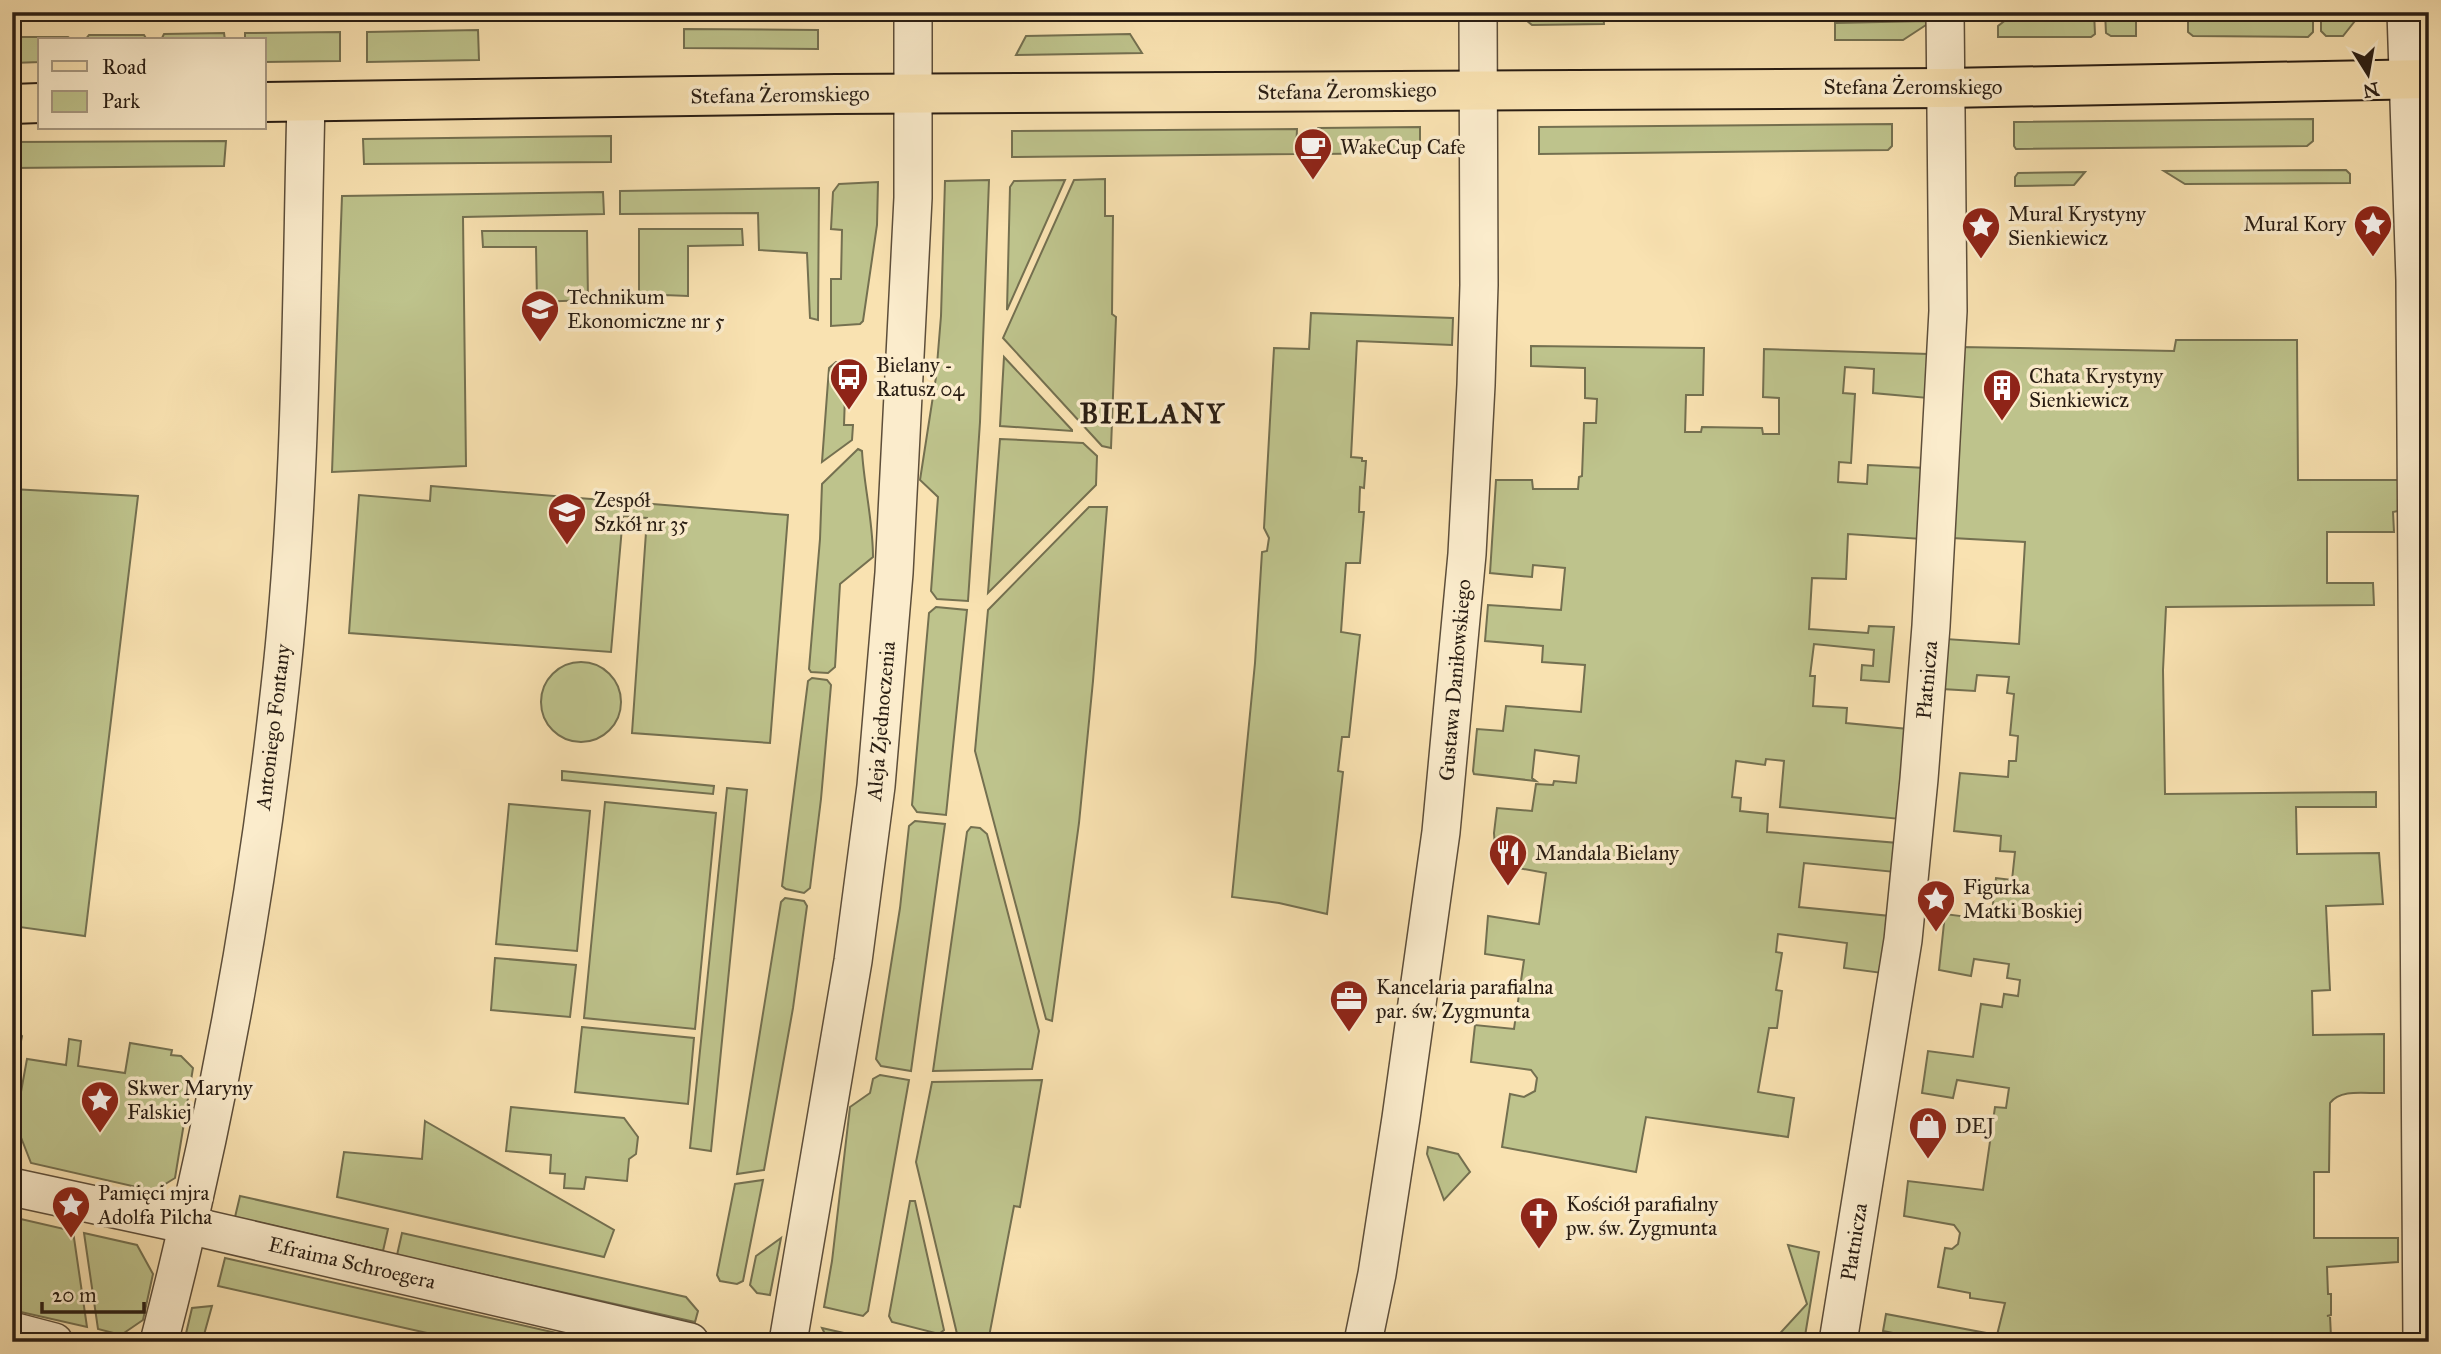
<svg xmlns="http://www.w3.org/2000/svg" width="2441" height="1354" font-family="'IM FELL Great Primer',serif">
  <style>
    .green { fill: #bec38c; stroke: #747050; stroke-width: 2 }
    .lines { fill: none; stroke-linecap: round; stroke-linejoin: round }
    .minor-casing { stroke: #5d4e3a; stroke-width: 40 }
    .major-casing { stroke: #291d13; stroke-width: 42 }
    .minor { stroke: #fbeccc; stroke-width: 37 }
    .major { stroke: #f9e2b1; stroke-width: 38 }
    .labels { text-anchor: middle; stroke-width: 7; stroke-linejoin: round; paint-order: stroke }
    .street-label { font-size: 21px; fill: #291d13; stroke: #fbeccc }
    .poi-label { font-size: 21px; fill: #291d13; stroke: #fbeccc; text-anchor: start }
    .district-label { font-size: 28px; font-weight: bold; letter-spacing: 2px; fill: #291d13; stroke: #fbeccc }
  </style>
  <rect width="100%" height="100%" fill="#f9e2b1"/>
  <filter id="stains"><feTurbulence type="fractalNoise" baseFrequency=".00286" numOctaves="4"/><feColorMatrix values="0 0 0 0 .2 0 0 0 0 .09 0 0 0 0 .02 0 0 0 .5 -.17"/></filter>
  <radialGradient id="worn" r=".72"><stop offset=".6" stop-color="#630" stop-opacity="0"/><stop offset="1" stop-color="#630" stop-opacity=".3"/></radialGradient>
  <g class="green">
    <path d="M1516 12H1603L1604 24 1532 25Z"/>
    <path d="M2016 12H2094L2095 34 2091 37H1998V26Z"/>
    <path d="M2105 12H2172V21H2136V36H2111L2106 33Z"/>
    <path d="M2188 12H2313V32L2308 37 2193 36 2188 32Z"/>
    <path d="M2321 12H2362L2343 36H2326L2321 31Z"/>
    <path d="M1927 21 1926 25 1903 40H1835V23Z"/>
    <path d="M684 29 818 30V49L684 48Z"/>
    <path d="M478 30 479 60 367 62V32Z"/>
    <path d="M340 32V61L264 62V40H245V33Z"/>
    <path d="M224 33 225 40H161L164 34Z"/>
    <path d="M1130 34 1142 53 1016 55 1026 36Z"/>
    <path d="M89 35H144L147 40H85Z"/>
    <path d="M13 37H68L72 40H40V62L13 63Z"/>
    <path d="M2313 119V141L2307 146 2016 149 2014 146V122Z"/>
    <path d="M1892 124V146L1888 150 1539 154V127Z"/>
    <path d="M1420 127V153L1318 154V128Z"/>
    <path d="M1297 129 1296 154 1012 157V131Z"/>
    <path d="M611 136V162L364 164 363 139Z"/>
    <path d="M226 141 224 166 12 168V142Z"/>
    <path d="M2346 170 2350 174V183L2185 184 2164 171Z"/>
    <path d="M2085 172 2074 185 2015 186V177L2018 173Z"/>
    <path d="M1105 179V216H1113L1112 314 1116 317 1111 448 1102 446 1003 338 1074 180Z"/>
    <path d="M989 180 980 422 968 601 937 599 931 591 938 497 920 480 936 377 941 316 945 181Z"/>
    <path d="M1065 180 1007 310 1010 187 1014 181Z"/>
    <path d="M878 182 877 225 863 321 860 324 831 326V279H841L842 230 831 229 833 192 839 184Z"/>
    <path d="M819 188 818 320 810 318 807 253 759 250 758 213 620 214V191Z"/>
    <path d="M603 192 604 214 463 217 466 466 332 472 342 196Z"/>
    <path d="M639 229H742L743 245 688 246V296L664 295V300H639Z"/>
    <path d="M482 231H587L588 300 537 302 536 247H483Z"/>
    <path d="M1311 313 1453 318 1452 345 1357 341 1351 457 1362 458V461H1366L1364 488 1360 487 1359 512H1364L1360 563H1346L1341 632 1360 635 1349 737H1342L1338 771 1343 772 1327 914 1279 903 1232 897 1255 663 1262 552 1267 551 1269 538 1264 528 1274 348 1309 349Z"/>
    <path d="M2176 340H2297L2298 480H2398V511L2393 512 2394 532H2327V583H2373L2374 605 2166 607 2163 670 2165 794 2376 792V807H2296L2297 854 2379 853 2383 904 2326 906 2330 990 2312 991 2313 1035 2384 1034V1093C2367 1094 2341 1088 2330 1103L2329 1172H2314V1238H2398V1262L2327 1267 2328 1294H2331V1315L2327 1316H2330L2331 1337H2328V1342H1928L1927 1340 1883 1331 1886 1314 1997 1335 2005 1303 1970 1298V1293L1938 1287 1945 1248 1952 1249 1958 1244 1960 1233 1954 1225 1904 1216 1908 1181 1983 1190 1995 1107 2006 1108 2009 1088 1957 1080 1953 1098 1922 1093 1928 1051 1973 1057 1981 1004 2002 1007 2004 994 2018 996 2020 980 2007 978 2009 964 1974 959 1971 976 1939 970 1945 914 1991 920 1996 878 2012 880 2015 852 2000 851 2001 836 1954 831 1960 773 2008 777 2009 761H2016L2018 736 2010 735 2014 694 2007 693 2009 677 1977 675 1975 691 1942 689 1946 639 2019 644 2025 542 1952 538 1961 347 2174 351Z"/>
    <path d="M1531 346 1704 348 1703 395H1686L1685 432H1701L1702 427 1762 428 1763 434H1779V398L1763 397 1764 349 1929 354 1928 398 1873 393 1874 369 1845 367 1843 393 1855 394 1851 463 1839 462 1838 482 1867 484 1868 465 1926 468 1922 539 1848 534 1846 579 1812 578 1809 629 1868 633 1869 626 1894 627 1889 682 1861 680 1862 665 1873 666 1874 650 1814 644 1810 676H1815L1813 706 1847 708 1846 723 1908 729 1900 819 1780 807 1784 761 1766 759 1765 765 1736 761 1732 797 1741 798 1740 811 1768 814 1767 832 1898 843 1895 872 1804 863 1799 907 1890 916 1882 973 1844 968 1847 943 1778 934 1776 952 1782 953 1776 990 1782 991 1777 1028H1769L1758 1092 1794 1098 1788 1137 1646 1117 1636 1172 1502 1147 1510 1094 1524 1097 1535 1091 1537 1078 1531 1070 1471 1062 1475 1025 1514 1029 1524 960 1485 954 1488 916 1539 924 1546 873 1496 864 1494 833 1497 808 1532 811 1536 784 1553 785 1554 781 1576 783 1579 756 1535 750 1532 778 1536 781 1474 774 1473 771 1477 729 1503 731 1506 706 1581 712 1585 665 1542 662 1543 646 1485 641 1488 605 1561 610 1565 568 1533 565 1532 577 1490 573 1496 480H1532L1533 489H1578L1579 477 1582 476 1584 423H1596L1597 399 1585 398V368L1531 366Z"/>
    <path d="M1004 357 1072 430V431L1000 426Z"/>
    <path d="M836 362 848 363 853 371V394L845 395 844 425H853L852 440 822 462 829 368Z"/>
    <path d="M1000 439 1083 443 1097 456 1096 485 988 593Z"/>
    <path d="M858 449 862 451C864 486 873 521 873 557L840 584 835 667 828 673 811 672 809 669 820 539 822 484Z"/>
    <path d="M431 486 788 515 770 743 632 733 647 518 623 516 611 652 349 633 359 495 430 501Z"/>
    <path d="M12 489 138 496 85 936 12 926Z"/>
    <path d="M1089 507H1107L1093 681 1079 823 1052 1021 1046 1019 975 751 988 610Z"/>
    <path d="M936 607 967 610 946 815 917 812 912 805 929 613Z"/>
    <circle cx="581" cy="702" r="40"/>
    <path d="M812 678 827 680 831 685 821 799 810 888 804 893 786 889 782 886 808 681Z"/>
    <path d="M562 771 714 786 713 794 562 780Z"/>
    <path d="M727 788 747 790 711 1151 690 1148Z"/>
    <path d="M605 802 716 813 695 1029 584 1018Z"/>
    <path d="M509 804 590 811 577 951 496 944Z"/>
    <path d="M915 821 945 824 911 1071 881 1066 876 1059 900 908 909 826Z"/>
    <path d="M971 827 980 828 987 834 1039 1031 1032 1069 933 1071 967 832Z"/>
    <path d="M785 898 804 901 807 906 793 1008 764 1170 737 1174 781 902Z"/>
    <path d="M495 958 576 965 570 1017 491 1010Z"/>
    <path d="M582 1027 694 1038 688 1104 575 1092Z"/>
    <path d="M12 1032 19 1033 22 1036 12 1086Z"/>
    <path d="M69 1039 81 1041 78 1066 125 1073 130 1043 172 1050 171 1055 181 1056 193 1068 175 1178 154 1191 31 1163 20 1135 14 1130 27 1059 66 1065Z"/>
    <path d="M880 1075 909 1080 868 1311 863 1316 824 1307 832 1261 850 1107 870 1093 873 1079Z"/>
    <path d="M1042 1080 1020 1207 1014 1206 988 1342 958 1338 916 1162 932 1082Z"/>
    <path d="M511 1107 624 1118 638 1137 636 1154 629 1159 627 1181 586 1177 584 1189 564 1188 565 1174 550 1173 551 1155 506 1151Z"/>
    <path d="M425 1121 614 1230 604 1257 337 1197 344 1152 422 1159Z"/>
    <path d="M1428 1147 1458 1154 1470 1172 1444 1200 1427 1154Z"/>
    <path d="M763 1180 743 1281 737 1284 720 1281 717 1275 735 1184Z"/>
    <path d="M240 1196 388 1229 383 1251 235 1217Z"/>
    <path d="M910 1201H915L944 1330 939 1334 892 1322 889 1316Z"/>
    <path d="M12 1217 73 1231 87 1327 12 1310Z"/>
    <path d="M84 1233 137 1245 153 1274 143 1320 121 1335 98 1329Z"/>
    <path d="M402 1233 686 1297 698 1311 695 1322 397 1255Z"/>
    <path d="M781 1238 770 1295 757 1293 750 1285 756 1256Z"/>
    <path d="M1788 1245 1819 1252 1804 1342H1772L1807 1304Z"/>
    <path d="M225 1258 596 1342H467L218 1286Z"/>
    <path d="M212 1306 202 1342H184L192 1308Z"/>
    <path d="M822 1328 866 1338 865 1342H829Z"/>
  </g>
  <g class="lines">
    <g class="minor-casing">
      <g id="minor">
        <path d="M2406 12 2415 280 2422 1342"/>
        <path d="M12 1187 188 1225 690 1342"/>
        <path d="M12 1331 54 1342"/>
        <path d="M159 1342C215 1127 256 907 280 687 302 493 301 297 306 102"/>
        <path d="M788 1342 853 961 876 786 894 573 913 198V12"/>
        <path d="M1363 1342 1377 1274 1401 1118 1441 832 1467 554 1476 385 1479 285 1478 12"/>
        <path d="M1838 1342 1903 940 1919 779 1931 626 1948 311 1945 12"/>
      </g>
    </g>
    <g class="major-casing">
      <g id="major">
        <path d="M264 102 836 94 1946 88 2429 79"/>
        <path d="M12 104 40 103"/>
      </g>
    </g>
    <use href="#minor" class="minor"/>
    <use href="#major" class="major"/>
  </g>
  <defs>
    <g id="cafe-pin" transform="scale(2.0125)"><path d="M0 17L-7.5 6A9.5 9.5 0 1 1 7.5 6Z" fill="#8f2418" stroke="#fbeccc"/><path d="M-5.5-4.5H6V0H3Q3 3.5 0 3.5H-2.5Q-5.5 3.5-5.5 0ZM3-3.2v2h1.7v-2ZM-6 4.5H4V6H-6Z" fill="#fff"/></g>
    <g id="sight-pin" transform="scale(2.0125)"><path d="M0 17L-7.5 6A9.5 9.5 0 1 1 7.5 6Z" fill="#8f2418" stroke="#fbeccc"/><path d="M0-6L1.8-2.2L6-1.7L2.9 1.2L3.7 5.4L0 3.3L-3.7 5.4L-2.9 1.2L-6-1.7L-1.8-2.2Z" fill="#fff"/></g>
    <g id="school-pin" transform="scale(2.0125)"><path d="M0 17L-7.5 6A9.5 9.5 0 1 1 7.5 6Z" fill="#8f2418" stroke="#fbeccc"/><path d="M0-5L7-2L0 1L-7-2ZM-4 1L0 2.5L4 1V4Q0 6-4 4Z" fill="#fff"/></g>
    <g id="bus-pin" transform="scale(2.0125)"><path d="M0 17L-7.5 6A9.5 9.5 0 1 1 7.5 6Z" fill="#8f2418" stroke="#fbeccc"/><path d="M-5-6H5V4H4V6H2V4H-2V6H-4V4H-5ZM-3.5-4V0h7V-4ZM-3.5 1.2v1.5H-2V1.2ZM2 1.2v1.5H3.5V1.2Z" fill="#fff"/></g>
    <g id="building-pin" transform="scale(2.0125)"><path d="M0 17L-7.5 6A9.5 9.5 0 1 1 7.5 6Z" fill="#8f2418" stroke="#fbeccc"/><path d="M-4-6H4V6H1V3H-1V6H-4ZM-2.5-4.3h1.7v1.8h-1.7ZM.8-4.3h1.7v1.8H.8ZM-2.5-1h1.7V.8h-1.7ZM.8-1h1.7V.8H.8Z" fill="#fff"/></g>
    <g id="restaurant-pin" transform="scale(2.0125)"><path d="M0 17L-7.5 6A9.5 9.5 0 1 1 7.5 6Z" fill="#8f2418" stroke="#fbeccc"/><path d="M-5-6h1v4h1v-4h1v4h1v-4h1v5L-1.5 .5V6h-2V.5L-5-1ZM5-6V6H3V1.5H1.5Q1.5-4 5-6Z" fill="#fff"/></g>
    <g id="office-pin" transform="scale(2.0125)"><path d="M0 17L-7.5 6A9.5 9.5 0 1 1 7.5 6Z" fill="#8f2418" stroke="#fbeccc"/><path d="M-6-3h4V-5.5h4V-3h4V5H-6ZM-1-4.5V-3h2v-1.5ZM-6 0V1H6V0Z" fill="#fff"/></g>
    <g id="shop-pin" transform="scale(2.0125)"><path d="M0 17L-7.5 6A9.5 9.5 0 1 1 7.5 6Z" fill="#8f2418" stroke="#fbeccc"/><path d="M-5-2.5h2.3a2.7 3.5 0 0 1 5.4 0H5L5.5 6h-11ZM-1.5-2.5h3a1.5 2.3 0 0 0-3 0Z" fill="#fff"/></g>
    <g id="church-pin" transform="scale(2.0125)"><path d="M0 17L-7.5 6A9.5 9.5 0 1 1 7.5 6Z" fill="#8f2418" stroke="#fbeccc"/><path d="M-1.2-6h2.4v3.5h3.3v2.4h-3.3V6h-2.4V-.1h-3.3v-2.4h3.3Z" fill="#fff"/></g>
  </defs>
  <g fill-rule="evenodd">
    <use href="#cafe-pin" x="1313" y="147"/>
    <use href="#sight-pin" x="2373" y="224"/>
    <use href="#sight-pin" x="1981" y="226"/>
    <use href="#school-pin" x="540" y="309"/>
    <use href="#bus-pin" x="849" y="377"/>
    <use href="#building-pin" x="2002" y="388"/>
    <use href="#school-pin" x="567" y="512"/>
    <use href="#restaurant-pin" x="1508" y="853"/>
    <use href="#sight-pin" x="1936" y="899"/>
    <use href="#office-pin" x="1349" y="999"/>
    <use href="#sight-pin" x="100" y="1100"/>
    <use href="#shop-pin" x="1928" y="1126"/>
    <use href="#sight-pin" x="71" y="1205"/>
    <use href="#church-pin" x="1539" y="1216"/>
  </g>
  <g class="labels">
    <g class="street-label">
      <text x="1913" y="94">Stefana Żeromskiego</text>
      <text transform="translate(1347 91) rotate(-1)" y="7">Stefana Żeromskiego</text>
      <text transform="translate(780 95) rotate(-1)" y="7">Stefana Żeromskiego</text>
      <text transform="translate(1455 680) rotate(-85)" y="7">Gustawa Daniłowskiego</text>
      <text transform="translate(1927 680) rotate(-85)" y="7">Płatnicza</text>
      <text transform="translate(881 721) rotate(-85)" y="7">Aleja Zjednoczenia</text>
      <text transform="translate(273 727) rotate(-83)" y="7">Antoniego Fontany</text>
      <text transform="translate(1854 1242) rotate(-81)" y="7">Płatnicza</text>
      <text transform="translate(352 1263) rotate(13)" y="7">Efraima Schroegera</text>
    </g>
    <g class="poi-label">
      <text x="1340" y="154">WakeCup Cafe</text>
      <text x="2008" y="221">Mural Krystyny<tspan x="2008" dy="24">Sienkiewicz</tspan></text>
      <text x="2346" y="231" text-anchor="end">Mural Kory</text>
      <text x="567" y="304">Technikum<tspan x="567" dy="24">Ekonomiczne nr 5</tspan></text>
      <text x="876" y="372">Bielany -<tspan x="876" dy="24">Ratusz 04</tspan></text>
      <text x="2029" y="383">Chata Krystyny<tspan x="2029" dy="24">Sienkiewicz</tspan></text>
      <text x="594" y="507">Zespół<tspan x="594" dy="24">Szkół nr 35</tspan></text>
      <text x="1535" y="860">Mandala Bielany</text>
      <text x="1963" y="894">Figurka<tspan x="1963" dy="24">Matki Boskiej</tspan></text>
      <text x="1376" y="994">Kancelaria parafialna<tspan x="1376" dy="24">par. św. Zygmunta</tspan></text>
      <text x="127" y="1095">Skwer Maryny<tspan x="127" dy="24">Falskiej</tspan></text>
      <text x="1955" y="1133">DEJ</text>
      <text x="98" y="1200">Pamięci mjra<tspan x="98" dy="24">Adolfa Pilcha</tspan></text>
      <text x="1566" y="1211">Kościół parafialny<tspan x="1566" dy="24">pw. św. Zygmunta</tspan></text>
    </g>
    <g class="district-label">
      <text x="1153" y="423">BIELANY</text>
    </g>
  </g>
  <rect width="2441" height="1354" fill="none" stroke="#f9e2b1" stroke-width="42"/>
  <rect x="14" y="14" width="2413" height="1326" fill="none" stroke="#291d13" stroke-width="3.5"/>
  <rect x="21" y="21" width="2399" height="1312" fill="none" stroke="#291d13" stroke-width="2"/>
  <rect x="38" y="38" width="228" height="91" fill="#fbeccc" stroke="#a79982" stroke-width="2"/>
  <rect x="52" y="61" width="35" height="10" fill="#f9e2b1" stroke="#a79982" stroke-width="2"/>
  <text x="102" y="74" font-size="21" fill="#291d13">Road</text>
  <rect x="52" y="91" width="35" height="21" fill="#bec38c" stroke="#a79982" stroke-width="2"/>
  <text x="102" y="108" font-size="21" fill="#291d13">Park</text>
  <g transform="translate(2368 74) rotate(169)" stroke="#fbeccc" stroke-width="5" paint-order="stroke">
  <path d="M0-5L12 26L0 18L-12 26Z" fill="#291d13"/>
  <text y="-10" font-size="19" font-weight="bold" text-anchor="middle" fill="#291d13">N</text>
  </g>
  <path d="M42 1302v10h102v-10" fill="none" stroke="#291d13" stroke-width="3.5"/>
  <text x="52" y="1302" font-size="21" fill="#291d13" stroke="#fbeccc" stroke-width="5" paint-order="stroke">20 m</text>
  <rect width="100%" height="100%" filter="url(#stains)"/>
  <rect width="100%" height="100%" fill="url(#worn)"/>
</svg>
